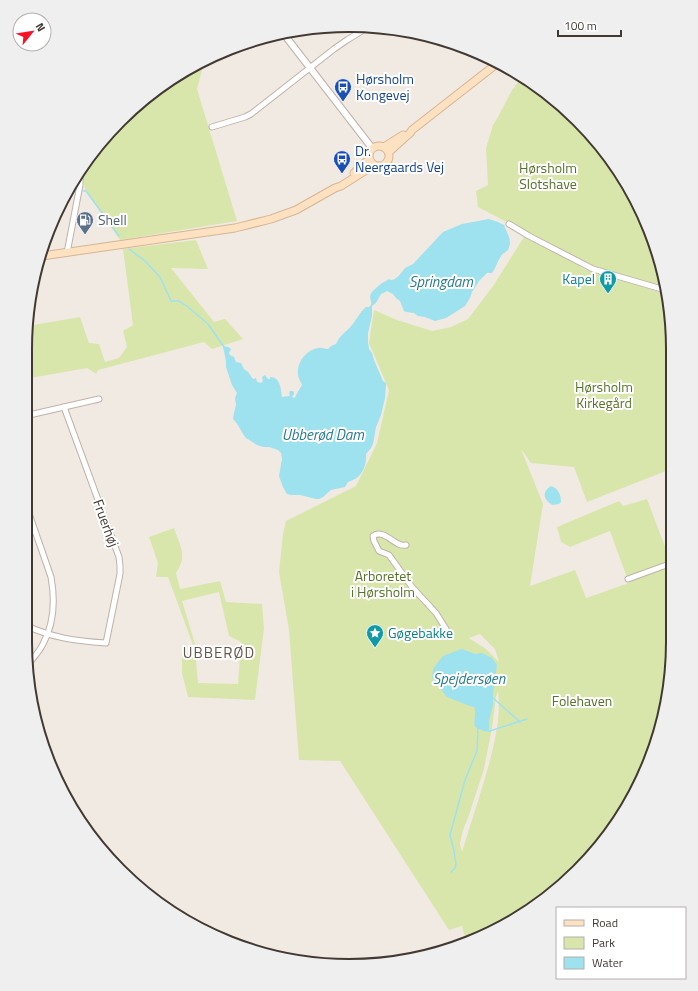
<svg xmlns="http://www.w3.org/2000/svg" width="698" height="991" font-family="'Titillium Web',sans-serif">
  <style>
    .green { fill: #d9e6ab; fill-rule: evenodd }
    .water { fill: #9ee1ef }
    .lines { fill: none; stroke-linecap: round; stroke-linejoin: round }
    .stream { stroke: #9ee1ef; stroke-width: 1.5 }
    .minor-casing { stroke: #c0b2a9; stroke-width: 7 }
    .tertiary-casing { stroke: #c0b2a9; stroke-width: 8 }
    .secondary-casing { stroke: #d5b594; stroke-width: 9 }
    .minor { stroke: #fff; stroke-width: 5 }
    .tertiary { stroke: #fff; stroke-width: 6 }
    .secondary { stroke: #fee1c0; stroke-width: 7 }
    .labels { text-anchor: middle; stroke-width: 4; stroke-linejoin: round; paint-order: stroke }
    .transit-label { font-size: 14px; fill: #164399; stroke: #fff; text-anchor: start }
    .park-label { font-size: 14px; fill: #567427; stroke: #fff }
    .service-label { font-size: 14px; fill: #4e5e75; stroke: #fff; text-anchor: start }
    .culture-label { font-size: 14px; fill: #0d838f; stroke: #fff; text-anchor: end }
    .street-label { font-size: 14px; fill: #433933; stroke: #fff }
    .water-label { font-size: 15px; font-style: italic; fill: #287b8f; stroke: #fff }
    .neighbourhood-label { font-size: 15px; letter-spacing: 1px; fill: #66554b; stroke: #fff }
    .rim { fill: none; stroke: #433933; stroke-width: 2 }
  </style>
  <rect width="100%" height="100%" fill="#f1eae3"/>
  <g class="green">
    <path d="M201 62 204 63 197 89 237 221 120 240 85 190 82 171 135 106 187 69Z"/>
    <path d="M522 77 546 92 592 135 640 206 664 287 589 265 478 207 476 191 488 185 486 148 493 125 498 117 512 90Z"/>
    <path d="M524 237 580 265V267L589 271 666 294 670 306 671 469 587 502 574 467 531 463 521 449 543 504 530 586 575 570 586 598 629 583 610 531 570 547 561 542 557 527 619 501 623 506 647 499 672 565V663L662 726 640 785 606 839 563 885 492 933 466 942 462 926 449 930 340 761 299 760 289 630 279 572 283 534 286 521 356 486 377 443 389 390 369 343 374 310 397 320 432 331 451 327 468 319 493 286ZM480 634 495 649 499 662 486 649 469 638ZM498 691C501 716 495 740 489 764 481 793 471 822 462 852L460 844 463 830 468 818 484 769 492 728 496 697Z"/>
    <path d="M196 240 208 269 171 268 214 322 225 319 243 339 212 349 204 342 98 370 96 374 87 368 25 379V349L27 326 80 317 89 343 99 344 105 362 119 358 127 347 123 331 133 325 123 249Z"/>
    <path d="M174 528C180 546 188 556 176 573L180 589 220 581 226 602 262 604 264 628 255 700 188 697 182 673V655L195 651 198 683 238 684 241 642 229 636 219 592 182 601 195 644 193 645 168 577H156L158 563 149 537Z"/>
  </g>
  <g class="water">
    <path d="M489 219 498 222 504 225C507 234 513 240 508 250 506 252 503 253 501 256 497 262 496 268 492 273H487L479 281 472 292 470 298 465 306 446 318 435 321 425 317 418 316 414 313 406 312 404 311 400 301 396 298 393 294 387 291 381 294 376 303 372 306V316L368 333V342L369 349 372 353 374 360 383 381 386 383V385L385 398 381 415 376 427 373 444 371 448 366 454C367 467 361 479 348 482L345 487 331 490 323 497 319 499H316L300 495H291L287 494 283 487 279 476 282 459 281 453 278 450 269 447H263L257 445 246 438 243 434 238 425 233 419 234 413 236 405 235 398 237 393 232 385 226 367V361L223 347C226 346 229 347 231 349L229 353 230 355 234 357 236 362 241 363 244 369 248 372 253 379 256 378 257 382 261 383 263 381 262 377 265 375 268 379H270V377C280 377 281 388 282 397L289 396 290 395 289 394 290 391H293L294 392V394L292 397 295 398 296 395 302 385C301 382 298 378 298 374 297 361 307 350 318 348 322 347 325 349 328 349L331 346 336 344C339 336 347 331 352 325 357 319 360 312 366 307H369C375 302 366 298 373 291 377 287 381 283 386 281 391 278 387 280 392 280 396 280 403 271 405 268L413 264 443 232 462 224Z"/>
    <path d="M551 486C558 488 561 495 561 502L559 504 552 505C544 499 541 493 551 486Z"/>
    <path d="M462 649 475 654 482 653 492 658 497 665 493 693V705L489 721V732L484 731 475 727C473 720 477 712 474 707L467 705 447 697 432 678 433 669 443 656 456 651Z"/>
  </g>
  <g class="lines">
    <g class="stream">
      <path d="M68 189 74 190"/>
      <path d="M83 191H86L119 236"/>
      <path d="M129 249 145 261 160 277 171 301H179L188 307 208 324 224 347"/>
      <path d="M493 698 520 722"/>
      <path d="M490 731 527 719"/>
      <path d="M451 872 455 868 456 864 454 851 450 835 465 780 477 751 478 728"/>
    </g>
    <g class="minor-casing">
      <g id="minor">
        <path d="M212 127 245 117 251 114 334 49 347 40 365 29 370 26"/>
        <path d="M509 224 529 236 593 269 665 290"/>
        <path d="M67 253 80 185V173"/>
        <path d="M64 407 99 399"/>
        <path d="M25 502 51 577C55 599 54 624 43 644 39 652 33 658 28 665"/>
        <path d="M406 545C395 548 385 528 373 536L374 541 379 551 389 555 412 587 436 613 446 629"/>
        <path d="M628 579 672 563"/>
        <path d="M25 625C52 638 76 641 106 643L120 574V566L119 557 64 407 25 416"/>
      </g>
    </g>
    <g class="tertiary-casing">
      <path id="tertiary" d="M283 33 372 148"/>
    </g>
    <g class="secondary-casing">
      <g id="secondary">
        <circle cx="379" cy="156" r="10"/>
        <path d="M384 147 403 135"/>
        <path d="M389 152 410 133 412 130 499 62"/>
        <path d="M354 173 369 159"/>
        <path d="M42 256 235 228 271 219 296 210 335 188 341 186 374 165"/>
      </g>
    </g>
    <use href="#minor" class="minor"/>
    <use href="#tertiary" class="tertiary"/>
    <use href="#secondary" class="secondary"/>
  </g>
  <defs>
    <g id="bus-pin" transform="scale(0.9)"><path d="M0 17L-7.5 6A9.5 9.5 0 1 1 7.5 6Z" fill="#1a4fb4" stroke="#fff"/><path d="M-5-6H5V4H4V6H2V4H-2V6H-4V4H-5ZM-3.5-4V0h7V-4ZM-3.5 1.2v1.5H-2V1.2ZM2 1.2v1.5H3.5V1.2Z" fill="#fff"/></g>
    <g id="fuel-pin" transform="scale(0.9)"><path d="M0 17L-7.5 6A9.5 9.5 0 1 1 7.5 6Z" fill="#5c6f8a" stroke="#fff"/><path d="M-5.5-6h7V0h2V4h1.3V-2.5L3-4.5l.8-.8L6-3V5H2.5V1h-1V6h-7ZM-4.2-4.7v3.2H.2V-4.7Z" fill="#fff"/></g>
    <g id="building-pin" transform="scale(0.9)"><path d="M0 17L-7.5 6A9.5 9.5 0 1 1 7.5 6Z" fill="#0f9aa8" stroke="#fff"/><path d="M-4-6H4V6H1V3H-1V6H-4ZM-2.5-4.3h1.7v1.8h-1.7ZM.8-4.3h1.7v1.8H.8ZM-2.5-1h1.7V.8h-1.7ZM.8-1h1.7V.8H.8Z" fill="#fff"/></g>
    <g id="sight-pin" transform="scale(0.9)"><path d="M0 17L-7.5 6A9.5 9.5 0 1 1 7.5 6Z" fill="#0f9aa8" stroke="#fff"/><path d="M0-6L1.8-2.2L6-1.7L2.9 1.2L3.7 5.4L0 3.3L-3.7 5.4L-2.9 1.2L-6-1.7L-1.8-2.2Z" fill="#fff"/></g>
  </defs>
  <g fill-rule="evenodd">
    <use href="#bus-pin" x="343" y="87"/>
    <use href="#bus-pin" x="342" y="159"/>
    <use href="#fuel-pin" x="85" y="220"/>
    <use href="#building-pin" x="608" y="279"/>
    <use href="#sight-pin" x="375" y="633"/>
  </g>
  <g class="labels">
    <g class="transit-label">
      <text x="356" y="84">Hørsholm<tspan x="356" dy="16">Kongevej</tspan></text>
      <text x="355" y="156">Dr.<tspan x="355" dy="16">Neergaards Vej</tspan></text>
    </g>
    <g class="park-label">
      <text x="548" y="173">Hørsholm<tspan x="548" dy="16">Slotshave</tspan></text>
      <text x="604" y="392">Hørsholm<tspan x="604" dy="16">Kirkegård</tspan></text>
      <text x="383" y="581">Arboretet<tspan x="383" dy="16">i Hørsholm</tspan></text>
      <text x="582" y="706">Folehaven</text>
    </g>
    <g class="service-label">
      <text x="98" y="225">Shell</text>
    </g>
    <g class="culture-label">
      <text x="595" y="284">Kapel</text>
      <text x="388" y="638" text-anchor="start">Gøgebakke</text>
    </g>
    <g class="street-label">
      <text transform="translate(106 523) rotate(70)" y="5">Fruerhøj</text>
    </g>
    <g class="water-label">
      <text x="441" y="287">Springdam</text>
      <text x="323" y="440">Ubberød Dam</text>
      <text x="469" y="684">Spejdersøen</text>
    </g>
    <g class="neighbourhood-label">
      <text x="219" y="658">UBBERØD</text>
    </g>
  </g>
  <path d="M0 0H698V991H0ZM349 32H349A317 317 0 0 1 666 349V642A317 317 0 0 1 349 959H349A317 317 0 0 1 32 642V349A317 317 0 0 1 349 32Z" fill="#f0efef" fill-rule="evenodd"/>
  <path class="rim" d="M349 32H349A317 317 0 0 1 666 349V642A317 317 0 0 1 349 959H349A317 317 0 0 1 32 642V349A317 317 0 0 1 349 32Z"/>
  <rect x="556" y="907" width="130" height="72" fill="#ffffff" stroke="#b4b0ad"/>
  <rect x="564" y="920" width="20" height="6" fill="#fee1c0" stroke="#b4b0ad"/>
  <text x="592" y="927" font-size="12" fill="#433933">Road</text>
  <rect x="564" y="937" width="20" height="12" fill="#d9e6ab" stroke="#b4b0ad"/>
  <text x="592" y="947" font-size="12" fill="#433933">Park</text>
  <rect x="564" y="957" width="20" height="12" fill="#9ee1ef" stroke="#b4b0ad"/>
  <text x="592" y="967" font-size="12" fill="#433933">Water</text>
  <g transform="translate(32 32) rotate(60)"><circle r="19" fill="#ffffff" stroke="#b4b0ad"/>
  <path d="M0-3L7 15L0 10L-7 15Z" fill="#f91224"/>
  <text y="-6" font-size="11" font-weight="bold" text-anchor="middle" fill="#433933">N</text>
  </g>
  <path d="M558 30v6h63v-6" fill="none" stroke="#433933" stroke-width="2"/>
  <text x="564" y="30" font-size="12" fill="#433933" stroke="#ffffff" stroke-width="3" paint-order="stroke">100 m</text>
</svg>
